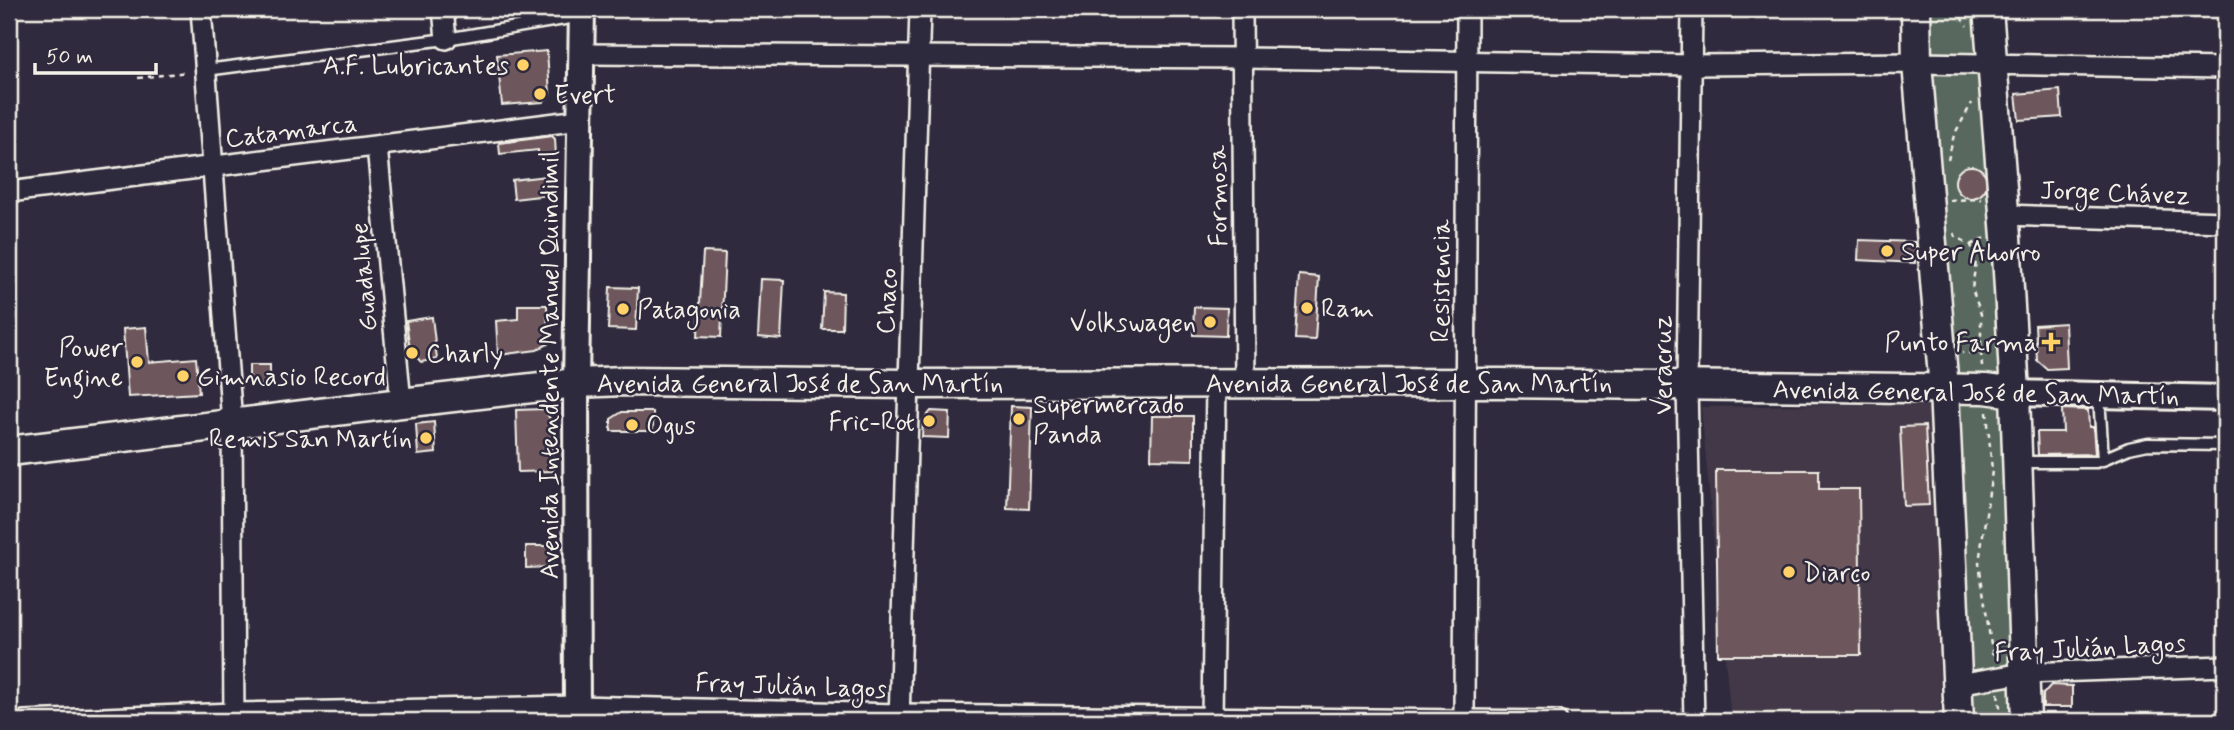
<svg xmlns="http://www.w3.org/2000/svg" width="2234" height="730" font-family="Mynerve,sans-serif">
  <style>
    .built { fill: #423746 }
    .green { fill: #59685f; stroke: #a6aca4; stroke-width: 2 }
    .building { fill: #6d565c; stroke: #f4f1e8; stroke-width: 2 }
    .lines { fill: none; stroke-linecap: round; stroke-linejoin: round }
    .service-casing { stroke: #f4f1e8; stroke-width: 15 }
    .minor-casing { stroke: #f4f1e8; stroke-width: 24 }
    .tertiary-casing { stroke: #f4f1e8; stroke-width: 30 }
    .secondary-casing { stroke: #f4f1e8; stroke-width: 33 }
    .path { stroke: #f4f1e8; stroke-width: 2.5; stroke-dasharray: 5 5; stroke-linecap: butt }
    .service { stroke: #2f2a3d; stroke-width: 10 }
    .minor { stroke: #2f2a3d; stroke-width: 19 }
    .tertiary { stroke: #2f2a3d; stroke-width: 24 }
    .secondary { stroke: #2f2a3d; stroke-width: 28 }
    .poi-dot { fill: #ffd166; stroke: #2f2a3d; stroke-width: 2.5 }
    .labels { text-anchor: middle; stroke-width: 5; stroke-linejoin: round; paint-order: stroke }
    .poi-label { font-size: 26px; fill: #f4f1e8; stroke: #2f2a3d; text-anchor: start }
    .street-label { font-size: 26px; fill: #f4f1e8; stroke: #2f2a3d }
  </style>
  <rect width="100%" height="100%" fill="#2f2a3d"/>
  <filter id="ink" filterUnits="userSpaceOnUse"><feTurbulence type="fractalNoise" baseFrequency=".0143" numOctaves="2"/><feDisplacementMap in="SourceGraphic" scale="14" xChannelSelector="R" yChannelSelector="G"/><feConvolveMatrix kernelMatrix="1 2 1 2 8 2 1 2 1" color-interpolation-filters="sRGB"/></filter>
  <g filter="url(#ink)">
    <path class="built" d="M1932 403 1941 721H1731L1701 407Z"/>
    <path class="green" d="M1916 9H1988L2026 721H1959Z"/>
    <g class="building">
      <path d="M547 51 550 94 543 102 502 105 497 55Z"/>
      <path d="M2060 90 2062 117 2019 120 2016 94Z"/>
      <path d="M552 136 555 139 556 156 538 157V150L500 154 499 143Z"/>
      <circle cx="1971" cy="182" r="16"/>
      <path d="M546 176 548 195 514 199 512 180Z"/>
      <path d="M1859 240 1915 242V263L1858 260Z"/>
      <path d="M703 252 725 253 721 337 698 336Z"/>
      <path d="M1299 275 1319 277 1315 340 1295 339Z"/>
      <path d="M761 279 784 280 781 339 758 337Z"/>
      <path d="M610 287 638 288 636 330 608 329Z"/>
      <path d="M824 292 843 293 842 329H822Z"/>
      <path d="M518 305H547L548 344 537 350 498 355 496 321 518 319Z"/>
      <path d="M1194 307 1227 308 1226 336 1193 335Z"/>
      <path d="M432 317 437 359 421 362 410 350 406 321Z"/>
      <path d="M2065 323 2067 368 2047 369 2037 360 2035 325Z"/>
      <path d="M146 327 149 362 196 358 199 393 128 397 123 329Z"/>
      <path d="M249 365H270V385H257L249 376Z"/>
      <path d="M1011 406 1032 407 1029 509 1007 508Z"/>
      <path d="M544 409 552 422 554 471 518 472 516 410Z"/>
      <path d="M2062 409 2088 410 2089 427H2093L2095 454 2038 455 2037 432H2063Z"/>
      <path d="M931 411 950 412 949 438 922 437 923 421Z"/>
      <path d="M622 412H653V431H611V419Z"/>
      <path d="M1152 416H1193V460L1151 459Z"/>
      <path d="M434 422 436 453 418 455 416 424Z"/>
      <path d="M1925 426 1929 505 1904 506 1900 427Z"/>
      <path d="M1716 470H1819V489H1859L1861 655H1718Z"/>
      <path d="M526 546H552L553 567 526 568Z"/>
      <path d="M2051 685 2072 686V707H2043V694Z"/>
    </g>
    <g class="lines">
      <g class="service-casing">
        <g id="service">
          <path d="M206 70 446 39 582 16"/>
          <path d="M2099 396 2103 460"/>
          <path d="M2021 462H2096L2129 448 2148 444 2225 445"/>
        </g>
      </g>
      <g class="minor-casing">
        <g id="minor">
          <path d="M201 9 232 423 234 721"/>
          <path d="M443 9 446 39"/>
          <path d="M1242 9 1245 382"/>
          <path d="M1692 9 1687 385 1694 721"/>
          <path d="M582 54 1241 58 1692 65 1917 63 2225 68"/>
          <path d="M377 146 401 403"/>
          <path d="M9 192 580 120"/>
          <path d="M2004 215 2225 222"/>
          <path d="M1957 684 2024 673 2225 666"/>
          <path d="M24 721 234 713 578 706 899 714 1557 721"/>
          <path d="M899 721 920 9"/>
          <path d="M1212 721 1216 382"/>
          <path d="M1464 721 1467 9"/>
        </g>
      </g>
      <g class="tertiary-casing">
        <g id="tertiary">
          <path d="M2015 393 2225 398"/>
          <path d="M577 721 576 383 582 9"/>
        </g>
      </g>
      <g class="secondary-casing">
        <g id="secondary">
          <path d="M1916 9 1917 63 1944 389 1959 721"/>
          <path d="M1988 9 2006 237 2015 393 2026 721"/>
          <path d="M9 451 401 403 576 383 624 381 909 384 1501 383 1985 389 2015 393"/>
        </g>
      </g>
      <g class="path">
        <path d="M1955 9 1967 26"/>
        <path d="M138 78 187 72"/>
        <path d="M1948 160 1954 135 1972 103"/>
        <path d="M1950 200 1982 199"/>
        <path d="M1954 233 1955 236 1971 245 1976 261 1972 289 1981 314V353H1962"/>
        <path d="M1971 245 1984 238"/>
        <path d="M1982 367 1981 353H1991"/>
        <path d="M1987 412 1992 471 1979 563 1993 659"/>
        <path d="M1998 693 2002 721"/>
      </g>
      <use href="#service" class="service"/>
      <use href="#minor" class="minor"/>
      <use href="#tertiary" class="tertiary"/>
      <use href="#secondary" class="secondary"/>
    </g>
  </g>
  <g class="poi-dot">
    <circle cx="523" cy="65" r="7"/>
    <circle cx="540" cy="94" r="7"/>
    <circle cx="1887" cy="251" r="7"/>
    <circle cx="1307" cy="308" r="7"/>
    <circle cx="623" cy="309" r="7"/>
    <circle cx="1210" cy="322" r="7"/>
    <path d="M2047.5 331.5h7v7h7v7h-7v7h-7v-7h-7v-7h7z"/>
    <circle cx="412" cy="353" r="7"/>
    <circle cx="137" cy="362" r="7"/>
    <circle cx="183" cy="376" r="7"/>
    <circle cx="1019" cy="419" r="7"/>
    <circle cx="929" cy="421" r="7"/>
    <circle cx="632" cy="425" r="7"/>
    <circle cx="426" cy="438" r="7"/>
    <circle cx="1789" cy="572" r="7"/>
  </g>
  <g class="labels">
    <g class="poi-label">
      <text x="509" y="74" text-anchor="end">A.F. Lubricantes</text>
      <text x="554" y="103">Evert</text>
      <text x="1901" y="260">Super Ahorro</text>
      <text x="1321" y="317">Ram</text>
      <text x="637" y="318">Patagonia</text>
      <text x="1196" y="331" text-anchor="end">Volkswagen</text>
      <text x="2037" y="351" text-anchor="end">Punto Farma</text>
      <text x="123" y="356" text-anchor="end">Power<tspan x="123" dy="30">Engine</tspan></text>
      <text x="426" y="362">Charly</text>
      <text x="197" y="385">Gimnasio Record</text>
      <text x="1033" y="413">Supermercado<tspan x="1033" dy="30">Panda</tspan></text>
      <text x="915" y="430" text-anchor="end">Fric-Rot</text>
      <text x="646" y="434">Ogus</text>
      <text x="412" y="447" text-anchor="end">Remis San Martín</text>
      <text x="1803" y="581">Diarco</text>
    </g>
    <g class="street-label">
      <text transform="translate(291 130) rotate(-7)" y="9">Catamarca</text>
      <text transform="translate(2115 192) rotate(2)" y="9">Jorge Chávez</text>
      <text transform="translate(1217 196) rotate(-91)" y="9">Formosa</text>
      <text transform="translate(363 277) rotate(-95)" y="9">Guadalupe</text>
      <text transform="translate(1440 281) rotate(-90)" y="9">Resistencia</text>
      <text transform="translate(886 301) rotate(-88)" y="9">Chaco</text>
      <text transform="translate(549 365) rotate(-90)" y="9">Avenida Intendente Manuel Quindimil</text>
      <text transform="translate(1662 365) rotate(-90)" y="9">Veracruz</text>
      <text x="800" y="392">Avenida General José de San Martín</text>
      <text x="1409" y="392">Avenida General José de San Martín</text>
      <text transform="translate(1976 392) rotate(1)" y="9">Avenida General José de San Martín</text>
      <text transform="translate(2090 647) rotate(-3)" y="9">Fray Julián Lagos</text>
      <text transform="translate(791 685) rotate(2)" y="9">Fray Julián Lagos</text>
    </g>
  </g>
  <rect width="2234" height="730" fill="none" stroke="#2f2a3d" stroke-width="35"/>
  <rect x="18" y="18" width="2199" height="695" fill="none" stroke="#f4f1e8" stroke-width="2.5" filter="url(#ink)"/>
  <path d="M35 63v10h121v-10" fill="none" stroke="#f4f1e8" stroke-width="3.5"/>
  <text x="46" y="63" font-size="21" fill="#f4f1e8" stroke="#2f2a3d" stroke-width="5" paint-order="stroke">50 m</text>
</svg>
